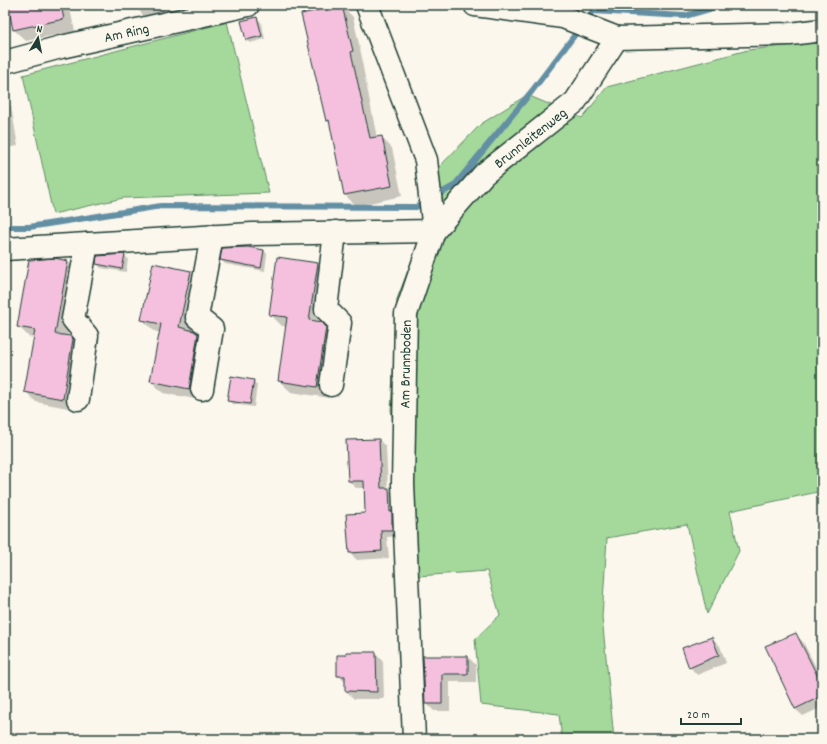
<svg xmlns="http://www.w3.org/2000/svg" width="827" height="744" font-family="Dekko,sans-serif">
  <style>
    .green { fill: #a5d99b; stroke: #628b68 }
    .shadow { fill: #0003 }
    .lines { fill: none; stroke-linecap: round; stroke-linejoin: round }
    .stream { stroke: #648fa4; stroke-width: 6 }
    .building { fill: #f4c0de; stroke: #1f3d34 }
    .minor-casing { stroke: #1f3d34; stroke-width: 25 }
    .minor { stroke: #fbf7ec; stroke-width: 22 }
    .labels { text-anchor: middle; stroke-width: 3.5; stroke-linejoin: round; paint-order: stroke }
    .street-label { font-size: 15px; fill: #1f3d34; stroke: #fbf7ec }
  </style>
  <rect width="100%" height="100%" fill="#fbf7ec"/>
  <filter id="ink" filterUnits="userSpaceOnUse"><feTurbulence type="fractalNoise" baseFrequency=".025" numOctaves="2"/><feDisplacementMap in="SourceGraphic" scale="8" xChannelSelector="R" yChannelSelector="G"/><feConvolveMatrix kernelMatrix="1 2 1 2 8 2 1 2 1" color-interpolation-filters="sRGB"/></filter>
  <g filter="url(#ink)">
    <g class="green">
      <path d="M227 22 269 193 123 198 53 214 23 75Z"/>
      <path d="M822 42V491L730 511 739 551 707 614 687 524 607 538 602 617 614 739H562L559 714 481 705 475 639 500 615 487 571 418 576 391 410 397 299 425 226 439 167 481 124 527 95 582 118 607 87 748 50Z"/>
    </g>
    <g class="shadow">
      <path d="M9 5H69L75 31 26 41 14 30Z"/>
      <path d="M138 5H163L165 15 147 19 140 12Z"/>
      <path d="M342 6 353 17 363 62H362L377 138 381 137 392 148 402 196 356 206 345 195 330 124 326 120Z"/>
      <path d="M257 18 261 22 265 39 250 43 246 39Z"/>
      <path d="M5 101 11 106 18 146 5 148Z"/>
      <path d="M264 250 267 254 265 271 225 264 221 260Z"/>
      <path d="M125 255 128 259 126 272 101 268 97 264Z"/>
      <path d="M68 262 79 273 67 337H71L84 351 73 409 36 402 25 391 35 338 29 337 18 326Z"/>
      <path d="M317 264 329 276 322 324 337 339 329 398 291 392 279 381 287 327 282 326 270 314Z"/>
      <path d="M190 272 202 284 192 331 210 347 200 400 163 393 151 381 161 333 154 331 142 319Z"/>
      <path d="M253 381 257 385 254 407 232 404 228 400Z"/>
      <path d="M379 440 386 447 388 489 396 496 399 536 387 537 389 558 357 560 350 553 366 514V488H356L349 481Z"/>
      <path d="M795 634 803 642 822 679V707L803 716 795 709Z"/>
      <path d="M712 638 720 646 726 663 697 675 690 667Z"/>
      <path d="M376 653 383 661 384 699H354L346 691V683L338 675Z"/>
      <path d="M424 657H468L476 665V682H450V711H434L426 703Z"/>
    </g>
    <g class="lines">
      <g class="stream">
        <path d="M585 21 593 11 685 16 723 5"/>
        <path d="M434 197 454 186 532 91 580 28"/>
        <path d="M5 227H29L161 206 416 207 426 202"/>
      </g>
    </g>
    <g class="building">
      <path d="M8 5H61L64 19 13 30Z"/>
      <path d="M342 5 353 51 351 52 370 138 382 136 392 186 344 195 329 120 326 121 301 14Z"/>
      <path d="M257 17 262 36 246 40 241 21Z"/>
      <path d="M248 247 264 250 261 268 220 260 222 248Z"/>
      <path d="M125 254 122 269 96 264 97 256Z"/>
      <path d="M277 257 318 263 309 320 322 322 326 327 317 387 278 381 287 317 269 315Z"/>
      <path d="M55 258 68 261 55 334 71 336 73 339 63 399 24 392 35 330 17 327 29 260Z"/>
      <path d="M153 263 191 271 179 327 194 331 198 334 189 389 150 381 161 324 141 320Z"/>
      <path d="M231 376 254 380 250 404 227 401Z"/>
      <path d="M379 439 381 488H389L390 512 392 511V530H381L382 551 349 553 346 514 365 513 364 481H348L346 440Z"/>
      <path d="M796 633 822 685V696L795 709 765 646Z"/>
      <path d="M712 637 719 655 689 668 682 648Z"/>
      <path d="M346 652H376L377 692 345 691V676H337V655H346Z"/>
      <path d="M423 656H468V674H442V704H425Z"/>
    </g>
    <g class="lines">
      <g class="minor-casing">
        <g id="minor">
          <path d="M367 5 426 160 434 231 406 314 403 484 414 739"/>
          <path d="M617 38 790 34 822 30"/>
          <path id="s1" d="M5 62 61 47 248 5"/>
          <path id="s2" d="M5 249 252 234 434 231 484 174 575 102 617 38 563 17 475 5"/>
          <path d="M331 385 340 323 326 309 335 232"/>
          <path d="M202 389 212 329 197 317 212 236"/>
          <path d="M78 399 87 336 73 319 87 244"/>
        </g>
      </g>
      <use href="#minor" class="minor"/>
    </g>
  </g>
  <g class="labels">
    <g class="street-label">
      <text dy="5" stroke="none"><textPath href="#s1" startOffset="125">Am Ring</textPath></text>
      <text dy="5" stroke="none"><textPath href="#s2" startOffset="564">Brunnleitenweg</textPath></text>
      <text transform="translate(405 364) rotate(-89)" y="5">Am Brunnboden</text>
    </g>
  </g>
  <rect width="827" height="744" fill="none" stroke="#fbf7ec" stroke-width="20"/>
  <rect x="10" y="10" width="807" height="724" fill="none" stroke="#1f3d34" stroke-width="1.5" filter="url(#ink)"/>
  <g transform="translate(38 38) rotate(10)" stroke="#fbf7ec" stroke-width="3" paint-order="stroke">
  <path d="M0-3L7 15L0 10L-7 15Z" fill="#1f3d34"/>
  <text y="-6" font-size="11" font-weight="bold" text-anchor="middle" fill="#1f3d34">N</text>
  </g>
  <path d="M681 718v6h60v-6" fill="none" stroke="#1f3d34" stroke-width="2"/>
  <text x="687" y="718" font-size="12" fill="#1f3d34" stroke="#fbf7ec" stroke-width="3" paint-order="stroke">20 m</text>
</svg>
